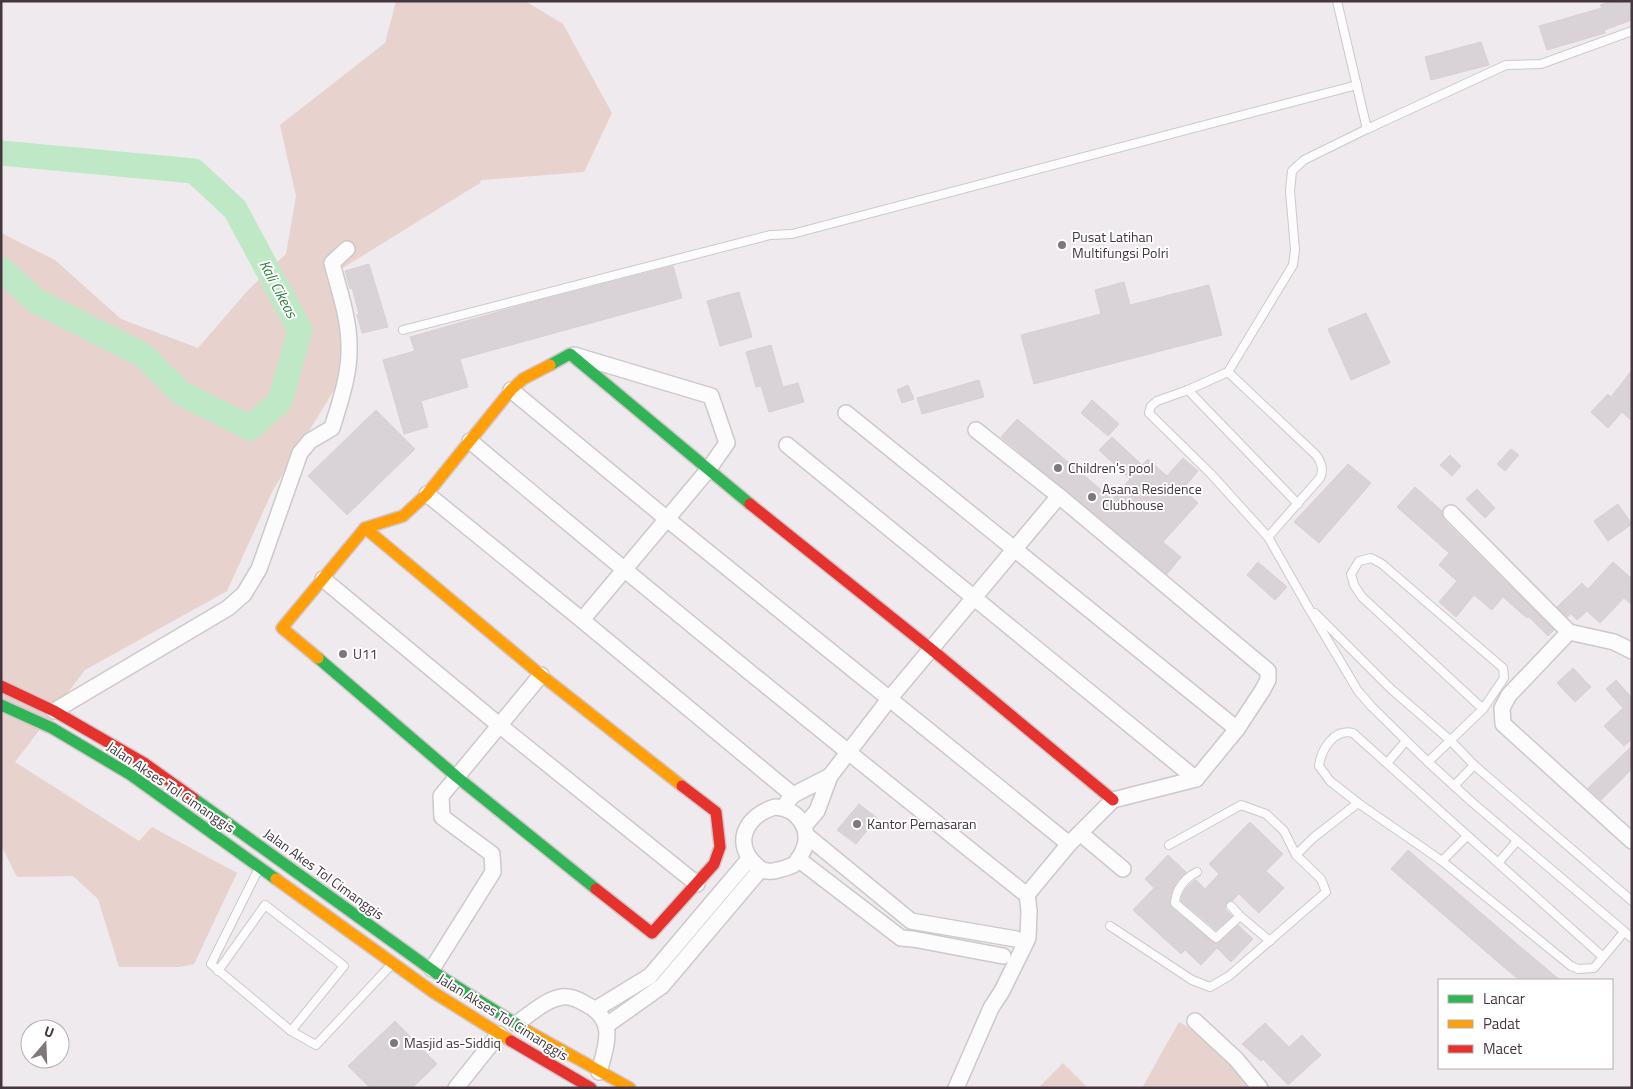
<svg xmlns="http://www.w3.org/2000/svg" width="1633" height="1089" font-family="'Titillium Web',sans-serif">
  <style>
    .green { fill: #e7d2ce }
    .lines { fill: none; stroke-linecap: round; stroke-linejoin: round }
    .river { stroke: #bfe9c6; stroke-width: 25 }
    .building { fill: #d9d2d6; stroke: #d7d0d4 }
    .lane-casing { stroke: #cdc8cb; stroke-width: 10 }
    .street-casing { stroke: #cdc8cb; stroke-width: 18 }
    .fast-casing { stroke: #d3c7cd; stroke-width: 14 }
    .slow-casing { stroke: #d3c7cd; stroke-width: 14 }
    .jam-casing { stroke: #d3c7cd; stroke-width: 14 }
    .lane { stroke: #fdfcfc; stroke-width: 8 }
    .street { stroke: #fdfcfc; stroke-width: 15 }
    .fast { stroke: #30b455; stroke-width: 11 }
    .slow { stroke: #ff9f0a; stroke-width: 11 }
    .jam { stroke: #e5322d; stroke-width: 11 }
    .poi-dot { fill: #80767c; stroke: #fff; stroke-width: 2 }
    .labels { text-anchor: middle; stroke-width: 4; stroke-linejoin: round; paint-order: stroke }
    .poi-label { font-size: 14px; fill: #44373f; stroke: #fff; text-anchor: start }
    .street-label { font-size: 14px; fill: #44373f; stroke: #fff }
    .water-label { font-size: 15px; font-style: italic; fill: #317f40; stroke: #fff }
  </style>
  <rect width="100%" height="100%" fill="#efeaed"/>
  <g class="green">
    <path d="M396 1H525L563 24 612 113 584 172 481 180 480 183 333 274 350 364 273 490 227 591 85 670 15 762 139 841 152 827 237 873 194 964 179 967H119L98 899 73 876 17 877 1 845V233L55 260 121 319 198 348 249 289 286 254 296 196 280 125 385 43Z"/>
    <path d="M1179 1022 1199 1034 1253 1088H1142Z"/>
    <path d="M1063 1063 1088 1088H1038Z"/>
  </g>
  <g class="lines">
    <path class="river" d="M1 153 194 171 235 209 300 330 280 401 250 428 181 393 143 355 36 301 1 269"/>
  </g>
  <g class="building">
    <path d="M1611 1H1629L1632 9V20L1604 30 1605 33 1547 50 1539 26 1602 8 1600 5Z"/>
    <path d="M1481 42 1489 65 1431 80 1425 57Z"/>
    <path d="M369 264 388 327 362 333 357 315 359 314 352 288 350 289 345 271Z"/>
    <path d="M673 266 682 298 460 359 468 387 421 401 428 427 404 434 383 360 415 351 410 337 522 305Z"/>
    <path d="M1124 282 1130 305 1209 285 1222 335 1034 384 1021 335 1101 314 1095 290Z"/>
    <path d="M739 292 752 337 720 346 707 301Z"/>
    <path d="M1366 313 1390 363 1351 380 1328 329Z"/>
    <path d="M771 345 783 387 798 383 804 402 769 412 761 386 756 387 746 352Z"/>
    <path d="M1632 370V421L1622 412 1608 428 1591 412 1608 394 1611 397Z"/>
    <path d="M979 380 984 397 922 414 917 398Z"/>
    <path d="M908 385 914 399 902 403 897 390Z"/>
    <path d="M1092 400 1119 424 1108 436 1081 413Z"/>
    <path d="M376 410 415 449 347 515 308 476Z"/>
    <path d="M1017 419 1112 499 1130 479 1099 450 1112 437 1142 465 1148 459 1167 476 1183 458 1198 471 1183 489 1198 503 1163 542 1181 557 1167 574 1001 437Z"/>
    <path d="M1511 449 1519 455 1505 471 1497 464Z"/>
    <path d="M1450 455 1461 466 1452 476 1440 465Z"/>
    <path d="M1348 464 1371 483 1319 543 1294 522Z"/>
    <path d="M1415 487 1442 511 1444 520 1554 630 1548 636 1529 617 1527 618 1503 597 1492 610 1474 595 1456 617 1439 602 1457 581 1439 565 1449 553 1397 507Z"/>
    <path d="M1477 489 1495 508 1485 518 1466 499Z"/>
    <path d="M1618 504 1632 524 1608 541 1594 521Z"/>
    <path d="M1258 562 1287 587 1275 600 1247 575Z"/>
    <path d="M1613 562 1632 579V605L1624 598 1600 623 1587 611 1577 620 1571 614 1567 617 1557 607 1582 583 1588 589Z"/>
    <path d="M1573 668 1591 687 1575 702 1557 683Z"/>
    <path d="M1616 680 1632 698V739L1624 746 1604 726 1623 708 1606 689Z"/>
    <path d="M1632 746V769L1601 800 1588 788Z"/>
    <path d="M859 804 877 818 856 844 837 830Z"/>
    <path d="M1250 822 1283 854 1266 871 1284 888 1259 913 1239 894 1232 901H1229L1226 904 1225 909 1232 916 1216 930 1181 901 1182 895 1186 888 1194 881 1196 880 1205 889 1219 874 1209 864Z"/>
    <path d="M1408 850 1516 943 1560 980H1519L1492 957 1391 869Z"/>
    <path d="M1168 855 1186 872 1177 881 1172 891 1169 902 1171 907 1214 943 1220 942 1238 925 1253 939 1231 962 1217 948 1201 965 1185 950 1181 954 1133 910 1154 888 1145 879Z"/>
    <path d="M395 1021 437 1064 412 1088H370L348 1066Z"/>
    <path d="M1265 1023 1289 1047 1302 1035 1321 1055 1288 1085 1263 1059 1261 1061 1242 1044Z"/>
  </g>
  <g class="lines">
    <g class="lane-casing">
      <g id="lane">
        <path d="M1337 1 1367 129"/>
        <path d="M403 330 770 235 792 234 1357 85"/>
        <path d="M1228 372 1293 265 1295 250 1290 191 1292 171 1304 160 1367 129 1506 65 1541 64 1632 31"/>
        <path d="M1188 390 1298 504"/>
        <path d="M1268 537 1320 478C1324 470 1321 461 1316 455L1228 372 1188 390 1157 401 1151 406 1149 413 1152 416 1211 474 1268 537 1308 607 1358 691 1372 707 1428 762 1473 803 1632 938"/>
        <path d="M1315 613 1391 689 1451 741 1474 765 1632 901"/>
        <path d="M1428 762 1483 709 1504 678 1503 668 1382 564 1371 558 1359 561 1351 574 1354 585 1362 597 1483 709"/>
        <path d="M1387 763 1406 741"/>
        <path d="M1454 786 1474 765"/>
        <path d="M1169 845 1241 805 1266 814 1284 831 1296 855"/>
        <path d="M1442 861 1467 836"/>
        <path d="M1498 863 1517 841"/>
        <path d="M259 868 211 964 291 1031 316 1045 392 964"/>
        <path d="M1197 872C1184 879 1176 888 1175 903L1216 938 1240 916 1270 941"/>
        <path d="M1231 906 1240 916"/>
        <path d="M1110 926 1192 980 1210 987 1229 976 1326 892 1321 879 1296 855 1313 838 1358 803"/>
        <path d="M1603 957 1353 733C1334 728 1321 750 1319 766L1330 781 1358 803 1442 861 1571 966 1578 969 1594 968 1624 932"/>
        <path d="M218 971 265 905 344 966 291 1031"/>
      </g>
    </g>
    <g class="street-casing">
      <g id="street">
        <path d="M574 355 711 396 727 443 708 470 582 620"/>
        <path d="M511 390 667 519 1069 844 1113 800 1196 779 1237 729 1262 691 1268 680V671L1059 496 976 430"/>
        <path d="M846 413 1237 729"/>
        <path d="M470 441C652 594 837 744 1023 892L1027 893 1030 891 1069 844"/>
        <path d="M787 445 1196 779"/>
        <path d="M427 494 582 620 793 795"/>
        <path d="M1451 513 1569 632 1509 695 1502 708 1503 724 1632 841"/>
        <path d="M323 579 499 725 697 884"/>
        <path d="M1569 632 1614 642 1632 651"/>
        <path d="M54 711 228 608 244 594 259 569 300 453 310 441 332 428C340 402 350 374 349 346 349 318 339 290 332 263L347 249"/>
        <path d="M787 802 793 795 830 776"/>
        <path d="M775 807C798 808 814 831 802 853 800 857 797 862 793 865 789 867 783 869 778 870 771 872 763 872 757 866 732 844 745 816 775 807Z"/>
        <path d="M804 826 817 811 830 776 890 698 1059 496"/>
        <path d="M1080 833 1123 869"/>
        <path d="M806 835 911 921 1016 939"/>
        <path d="M798 859 901 938 913 939 1003 956"/>
        <path d="M432 969 493 872 492 854 442 817 441 796 541 675"/>
        <path d="M596 1009 650 976 749 859"/>
        <path d="M1195 1021 1236 1059 1260 1088"/>
        <path d="M516 1024C529 1015 546 999 562 997 570 996 577 999 584 1003 617 1019 607 1043 599 1072"/>
        <path d="M607 1025 662 986 760 870"/>
        <path d="M456 1088 499 1034"/>
        <path d="M956 1088 991 1008 1002 991 1028 938 1029 911 1027 893"/>
      </g>
    </g>
    <g class="fast-casing">
      <g id="fast">
        <path d="M550 365 570 354 750 504"/>
        <path d="M318 658 457 777 596 889"/>
        <path d="M1 705 52 728 131 775 276 879"/>
        <path d="M193 798 443 978 526 1030"/>
      </g>
    </g>
    <g class="slow-casing">
      <g id="slow">
        <path d="M365 528 541 675 682 786"/>
        <path d="M318 658 282 628 365 528 403 516 427 494 511 390 523 379 550 365"/>
        <path d="M276 879 433 992 511 1041"/>
        <path d="M526 1030 630 1088"/>
      </g>
    </g>
    <g class="jam-casing">
      <g id="jam">
        <path d="M750 504 931 649 1113 800"/>
        <path d="M1 686 54 711 144 763 193 798"/>
        <path d="M596 889 652 933 714 864 720 847 716 812 682 786"/>
        <path d="M511 1041 591 1088"/>
      </g>
    </g>
    <use href="#lane" class="lane"/>
    <use href="#street" class="street"/>
    <use href="#fast" class="fast"/>
    <use href="#slow" class="slow"/>
    <use href="#jam" class="jam"/>
  </g>
  <g class="poi-dot">
    <circle cx="1062" cy="245" r="5"/>
    <circle cx="1058" cy="468" r="5"/>
    <circle cx="1092" cy="497" r="5"/>
    <circle cx="343" cy="654" r="5"/>
    <circle cx="857" cy="824" r="5"/>
    <circle cx="394" cy="1043" r="5"/>
  </g>
  <g class="labels">
    <g class="poi-label">
      <text x="1072" y="242">Pusat Latihan<tspan x="1072" dy="16">Multifungsi Polri</tspan></text>
      <text x="1068" y="473">Children's pool</text>
      <text x="1102" y="494">Asana Residence<tspan x="1102" dy="16">Clubhouse</tspan></text>
      <text x="353" y="659">U11</text>
      <text x="867" y="829">Kantor Pemasaran</text>
      <text x="404" y="1048">Masjid as-Siddiq</text>
    </g>
    <g class="street-label">
      <text transform="translate(171 787) rotate(34)" y="5">Jalan Akses Tol Cimanggis</text>
      <text transform="translate(324 874) rotate(36)" y="5">Jalan Akes Tol Cimanggis</text>
      <text transform="translate(503 1017) rotate(32)" y="5">Jalan Akses Tol Cimanggis</text>
    </g>
    <g class="water-label">
      <text transform="translate(278 289) rotate(62)" y="5">Kali Cikeas</text>
    </g>
  </g>
  <rect width="1633" height="1089" fill="none" stroke="#44373f" stroke-width="5"/>
  <rect x="1438" y="979" width="175" height="90" fill="#ffffff" stroke="#b4afb2"/>
  <rect x="1448" y="995" width="25" height="8" fill="#30b455" stroke="#b4afb2"/>
  <text x="1483" y="1004" font-size="15" fill="#44373f">Lancar</text>
  <rect x="1448" y="1020" width="25" height="8" fill="#ff9f0a" stroke="#b4afb2"/>
  <text x="1483" y="1029" font-size="15" fill="#44373f">Padat</text>
  <rect x="1448" y="1045" width="25" height="8" fill="#e5322d" stroke="#b4afb2"/>
  <text x="1483" y="1054" font-size="15" fill="#44373f">Macet</text>
  <g transform="translate(45 1044) rotate(19)"><circle r="24" fill="#ffffff" stroke="#b4afb2"/>
  <path d="M0-4L9 19L0 12L-9 19Z" fill="#80767c"/>
  <text y="-8" font-size="14" font-weight="bold" text-anchor="middle" fill="#44373f">U</text>
  </g>
</svg>
